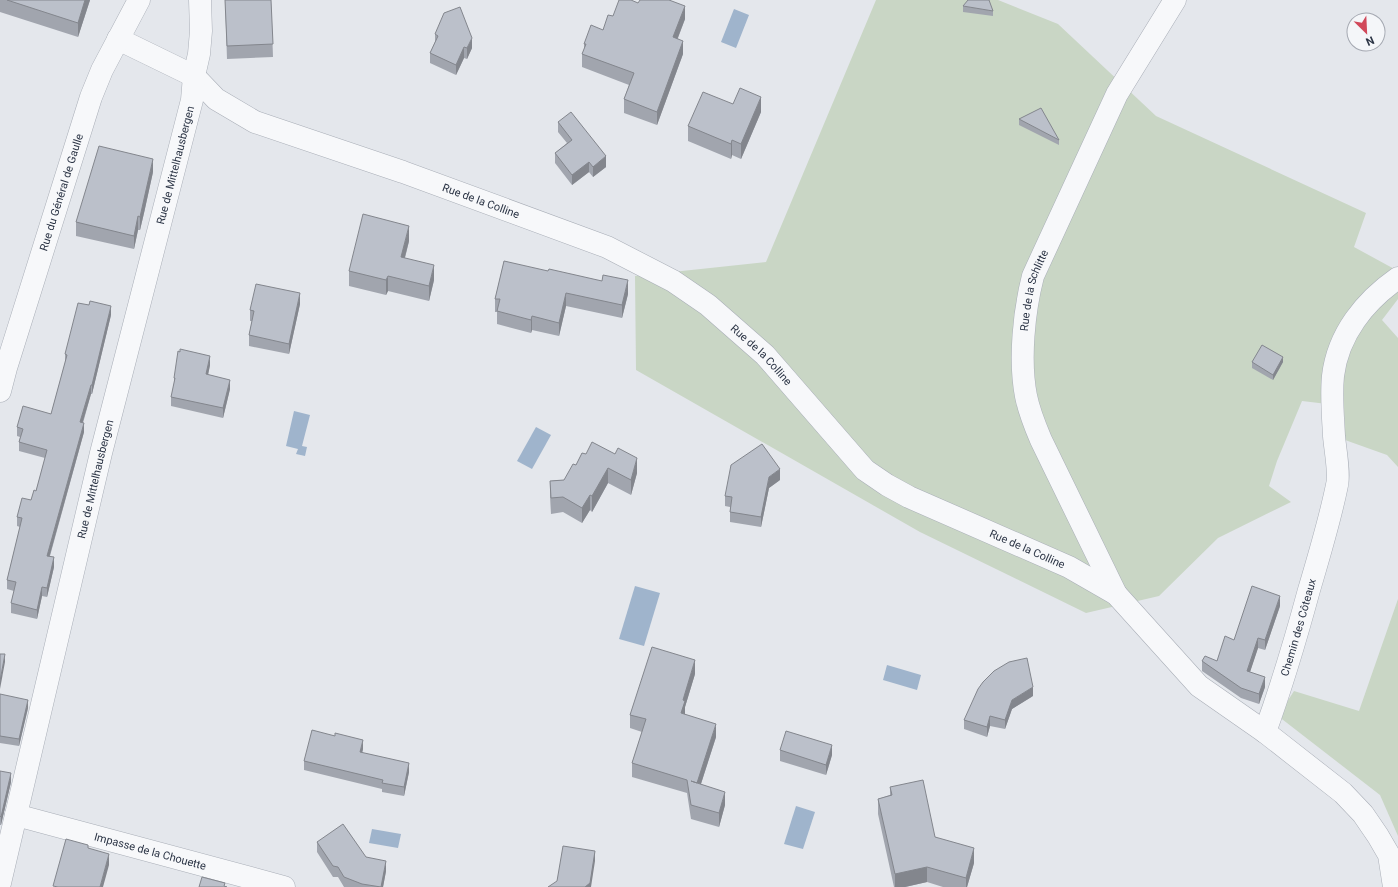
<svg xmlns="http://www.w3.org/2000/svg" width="1398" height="887" font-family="Roboto,sans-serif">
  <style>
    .green { fill: #c9d6c5 }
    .water { fill: #9fb4cc }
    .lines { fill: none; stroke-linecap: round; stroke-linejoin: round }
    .minor-casing { stroke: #a9aeb7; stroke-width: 23 }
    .tertiary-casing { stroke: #a9aeb7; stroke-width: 23 }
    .minor { stroke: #f7f8fa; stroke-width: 22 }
    .tertiary { stroke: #f7f8fa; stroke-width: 22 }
    .wall { fill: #a1a5ae }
    .shaded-wall { fill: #83868d }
    .building { fill: #bbc0ca; stroke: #83868d }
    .labels { text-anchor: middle; stroke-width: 4; stroke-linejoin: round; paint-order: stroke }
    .street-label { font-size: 11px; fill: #2b3445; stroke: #f4f6f9 }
  </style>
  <rect width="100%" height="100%" fill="#e4e7ec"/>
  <g class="green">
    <path d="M876 0H998L1058 24 1156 116 1366 213 1354 247 1398 271V299L1382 320 1398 338V467L1387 455 1345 440 1344 406 1302 401 1277 461 1269 486 1291 502 1218 538 1159 596 1086 613 920 532 636 370 635 276 766 262Z"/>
    <path d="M1398 599V836L1380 795 1278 716 1294 691 1359 711Z"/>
  </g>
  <g class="water">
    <path d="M734 9 749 15 736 48 721 42Z"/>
    <path d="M294 411 310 415 302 446 307 447 305 456 296 454 298 449 286 446Z"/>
    <path d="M536 427 551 435 532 469 517 461Z"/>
    <path d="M635 586 660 593 644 646 619 639Z"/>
    <path d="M887 665 921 675 917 690 883 680Z"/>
    <path d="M796 806 815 812 803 849 784 844Z"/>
    <path d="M372 829 401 834 398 848 369 843Z"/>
  </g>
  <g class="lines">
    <g class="minor-casing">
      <g id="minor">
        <path id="s1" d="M118 39 194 76 216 99 255 122 403 172 607 247 673 281 708 305 765 355 865 470 887 485 909 497 1069 567 1116 594 1199 686 1265 732 1343 793 1363 814 1378 836 1389 855 1394 887"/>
        <path id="s2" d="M1116 594 1041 440C1035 426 1029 411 1026 396 1019 360 1024 311 1033 276L1117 94 1175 0"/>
        <path id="s3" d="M1265 732C1282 685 1296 638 1309 590 1319 556 1330 520 1337 485 1340 474 1335 449 1334 436 1333 416 1331 396 1333 376 1338 334 1365 301 1398 278"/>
        <path id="s4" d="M16 815 284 887"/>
        <path id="s5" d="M0 883 101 453 192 100 194 76 199 54 201 31 200 0"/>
      </g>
    </g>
    <g class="tertiary-casing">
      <g id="tertiary">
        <path id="s6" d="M0 391 6 368 91 97 102 70 139 0"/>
      </g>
    </g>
    <use href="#minor" class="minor"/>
    <use href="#tertiary" class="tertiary"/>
  </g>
  <g class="wall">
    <path d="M0 0H90L78 37 0 12Z"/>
    <path d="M225 0H271L273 57 227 59Z"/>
    <path d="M670 0 685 19 678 38 683 54 657 125 624 113V99L629 85 582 67V54L584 50V44L603 30 613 16 638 3Z"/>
    <path d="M963 6 993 11V16L963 12Z"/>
    <path d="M435 34 472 48 467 59 464 58 456 75 430 63V53L435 42Z"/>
    <path d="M733 104 761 112 741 159 732 155 731 159 688 141V126Z"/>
    <path d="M1019 119 1059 140V145L1019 125Z"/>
    <path d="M558 122 606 167 593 177 589 172 572 185 555 163V153L567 143 558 132Z"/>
    <path d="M153 172 144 213 140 230H138L134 249 76 236V222Z"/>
    <path d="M409 241 405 258 434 280 429 301 388 291 386 295 349 286V271Z"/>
    <path d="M504 261 628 294 622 318 566 306 559 336 532 330 531 333 497 324V312H495V299Z"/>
    <path d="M300 304 289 354 249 346V335L252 321H250V310Z"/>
    <path d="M111 315 92 394H91L83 423 84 432 50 556 54 567 47 597 42 596 37 619 11 613V603L14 591 7 589V580L20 527 17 526V517L31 500 36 491 45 458 19 451V442L20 437 17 436V427L51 414 65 363V354Z"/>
    <path d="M1252 362H1283L1273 380 1252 368Z"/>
    <path d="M210 365 208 375 230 389 223 418 171 406V397L174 386V378Z"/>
    <path d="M582 453 637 473 631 495 608 483 592 512 590 510 582 523 563 512 551 514 550 496V481L564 480 576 465Z"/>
    <path d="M780 480 769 488 761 527 730 522V507L725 506V496Z"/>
    <path d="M1280 606 1265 650 1258 648 1250 672 1265 687 1259 704 1241 698 1202 671V661H1217L1234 640Z"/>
    <path d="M695 674 685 707V714L716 737 701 784 725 805 719 827 691 819 687 793 632 777V763L642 732 630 728V715Z"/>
    <path d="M0 694 28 708 19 746 0 743Z"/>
    <path d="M1033 696 1012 709 1005 729 990 726 987 737 964 729V720Z"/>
    <path d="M363 749 362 753 409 772 404 796 382 792V789L304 770V761Z"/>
    <path d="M780 750 832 755 826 775 780 761Z"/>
    <path d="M0 771 11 782 1 825H0Z"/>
    <path d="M890 787 935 837 974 863 967 887H943L927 882 905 887H894L878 814V799L890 795Z"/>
    <path d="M317 842 366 857 386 871 383 887H344L338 877H333L317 852Z"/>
  </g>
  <g class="shaded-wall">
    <path d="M85 0H90L78 37V23Z"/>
    <path d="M685 6V19L673 50V37Z"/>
    <path d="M472 38V48L467 59V48Z"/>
    <path d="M683 41V54L657 125V112Z"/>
    <path d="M464 47V58L456 75V65Z"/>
    <path d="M761 97V112L741 159V144Z"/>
    <path d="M732 140V155L731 159V144Z"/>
    <path d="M606 156V167L593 177V167Z"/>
    <path d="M153 159V172L144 213 140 230V217Z"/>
    <path d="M589 162V172L572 185V175Z"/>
    <path d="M138 216V230L134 249V236Z"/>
    <path d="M409 226V241L401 272V257Z"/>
    <path d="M434 265V280L429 301V286Z"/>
    <path d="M388 276V291L386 295V280Z"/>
    <path d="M628 280V294L622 318V305Z"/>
    <path d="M300 293V304L289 354V344Z"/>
    <path d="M566 293V306L559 336V323Z"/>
    <path d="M111 306V315L92 394V385Z"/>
    <path d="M532 316V330L531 333V320Z"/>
    <path d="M210 356V365L206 384V374Z"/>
    <path d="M1283 357V362L1273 380V375Z"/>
    <path d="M230 380V389L223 418V408Z"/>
    <path d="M91 385V394L80 431V422Z"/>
    <path d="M84 423V432L47 565V556Z"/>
    <path d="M637 458V473L631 495V480Z"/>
    <path d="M608 468V483L592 512V496Z"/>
    <path d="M780 469V480L769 488 761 527V517L769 477Z"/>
    <path d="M590 495V510L582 523V508Z"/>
    <path d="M54 557V567L47 597V588Z"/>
    <path d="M42 587V596L37 619V610Z"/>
    <path d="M1280 596V606L1265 650V640Z"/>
    <path d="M1258 638V648L1247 681V671Z"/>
    <path d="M5 654V662L0 689V681Z"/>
    <path d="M695 660V674L685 707V715L681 713 683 700Z"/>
    <path d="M1265 677V687L1259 704V694Z"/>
    <path d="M1033 687V696L1012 709 1005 729V720L1012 700Z"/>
    <path d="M28 700V708L19 746V739Z"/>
    <path d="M990 716V726L987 737V727Z"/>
    <path d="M716 724V737L697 796V783Z"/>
    <path d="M363 740V749L360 761V752Z"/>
    <path d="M832 745V755L826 775V765Z"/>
    <path d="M409 763V772L404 796V787Z"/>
    <path d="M11 773V782L1 825V817Z"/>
    <path d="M725 792V805L719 827V813Z"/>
    <path d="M974 848V863L967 887H966V878Z"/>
    <path d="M595 851V861L591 887H585Z"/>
    <path d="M109 854V865L103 887H100Z"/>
    <path d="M386 861V871L383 887H381Z"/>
    <path d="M927 867V882L905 887H895V874Z"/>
  </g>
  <g class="building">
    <path d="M7 0H85L78 23Z"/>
    <path d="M225 0H271L273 44 227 46Z"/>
    <path d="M619 0H631L638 3 640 0H669L685 6 673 37 683 41 657 112 624 99 634 73 582 54 586 44H584L591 25 603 30 608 15 613 16Z"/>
    <path d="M968 0H989L993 11 963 6Z"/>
    <path d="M460 7 472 38 467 48 464 47 456 65 430 53 438 36 435 34 444 13Z"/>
    <path d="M740 88 761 97 741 144 732 140 731 144 688 126 703 92 733 104Z"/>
    <path d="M1041 108 1059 140 1019 119Z"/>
    <path d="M571 112 606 156 593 167 589 162 572 175 555 153 572 140 558 122Z"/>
    <path d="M99 146 153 159 144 199 140 217 138 216 134 236 76 222Z"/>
    <path d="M363 214 409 226 401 257 434 265 429 286 388 276 386 280 349 271Z"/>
    <path d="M504 261 548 271 549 269 602 281 603 275 628 280 622 305 566 293 559 323 532 316 531 320 497 311 500 299H495Z"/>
    <path d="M256 284 300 293 289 344 249 335 254 311 250 310Z"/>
    <path d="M90 301 111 306 92 385H91L80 422 84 423 47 556 54 557 47 588 42 587 37 610 11 603 16 582 7 580 22 518 17 517 22 498 31 500 34 490 36 491 47 450 19 442 23 429 17 427 23 406 51 414 67 355 65 354 78 303 89 305Z"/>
    <path d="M1262 345 1283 357 1273 375 1252 362Z"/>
    <path d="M180 349 210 356 206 374 230 380 223 408 171 397 175 378H174L178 351 180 352Z"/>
    <path d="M592 442 615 454 618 448 637 458 631 480 608 468 592 496 590 495 582 508 563 497 551 498 550 481 564 480 573 464 576 465 582 453 586 454Z"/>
    <path d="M762 444 780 469 769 477 761 517 730 512 732 497 725 496 731 465Z"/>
    <path d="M1252 586 1280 596 1265 640 1258 638 1247 671 1265 677 1259 694 1241 688 1202 661 1205 656 1217 661 1225 636 1234 640Z"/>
    <path d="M652 647 695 660 683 700 685 701 681 713 716 724 697 783 691 781 725 792 719 813 691 805 687 780 632 763 646 719 630 715Z"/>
    <path d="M0 654H5L0 681Z"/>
    <path d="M1027 658 1033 687 1012 700 1005 720 990 716 987 727 964 720 978 689 983 682 994 671 1009 662Z"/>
    <path d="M0 694 28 700 19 739 0 736Z"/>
    <path d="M312 730 335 736V733L363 740 360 752 409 763 404 787 382 783 383 780 304 761Z"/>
    <path d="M786 731 832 745 826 765 780 750Z"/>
    <path d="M0 771 11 773 1 817 0 816Z"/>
    <path d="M923 780 935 837 974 848 966 878 927 867 895 874 878 799 892 795 890 787Z"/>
    <path d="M343 824 366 857 386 861 381 887 362 884 344 877 338 867 333 866 317 842Z"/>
    <path d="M66 839 88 845V848L109 854 100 887H58L53 886Z"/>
    <path d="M563 846 595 851 590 883 585 887H548L557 881Z"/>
    <path d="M202 877 225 883 224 886 227 887H199Z"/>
  </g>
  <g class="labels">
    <g class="street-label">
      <text dy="4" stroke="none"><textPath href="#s5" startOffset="739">Rue de Mittelhausbergen</textPath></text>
      <text dy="4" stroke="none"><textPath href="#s6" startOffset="208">Rue du Général de Gaulle</textPath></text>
      <text dy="4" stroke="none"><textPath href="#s1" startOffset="401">Rue de la Colline</textPath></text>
      <text dy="4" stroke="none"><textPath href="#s2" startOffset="325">Rue de la Schlitte</textPath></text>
      <text dy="4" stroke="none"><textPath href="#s1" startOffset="725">Rue de la Colline</textPath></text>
      <text dy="4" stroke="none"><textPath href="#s5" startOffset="415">Rue de Mittelhausbergen</textPath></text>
      <text dy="4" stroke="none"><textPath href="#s1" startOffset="1061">Rue de la Colline</textPath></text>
      <text dy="4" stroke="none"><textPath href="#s3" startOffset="110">Chemin des Côteaux</textPath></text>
      <text dy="4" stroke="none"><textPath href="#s4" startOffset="139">Impasse de la Chouette</textPath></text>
    </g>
  </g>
  <g transform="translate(1366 32) rotate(156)"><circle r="19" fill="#f4f6f9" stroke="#a4a8b1"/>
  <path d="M0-3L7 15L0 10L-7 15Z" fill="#d1495b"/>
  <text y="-6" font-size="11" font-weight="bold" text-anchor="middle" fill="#2b3445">N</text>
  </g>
</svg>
